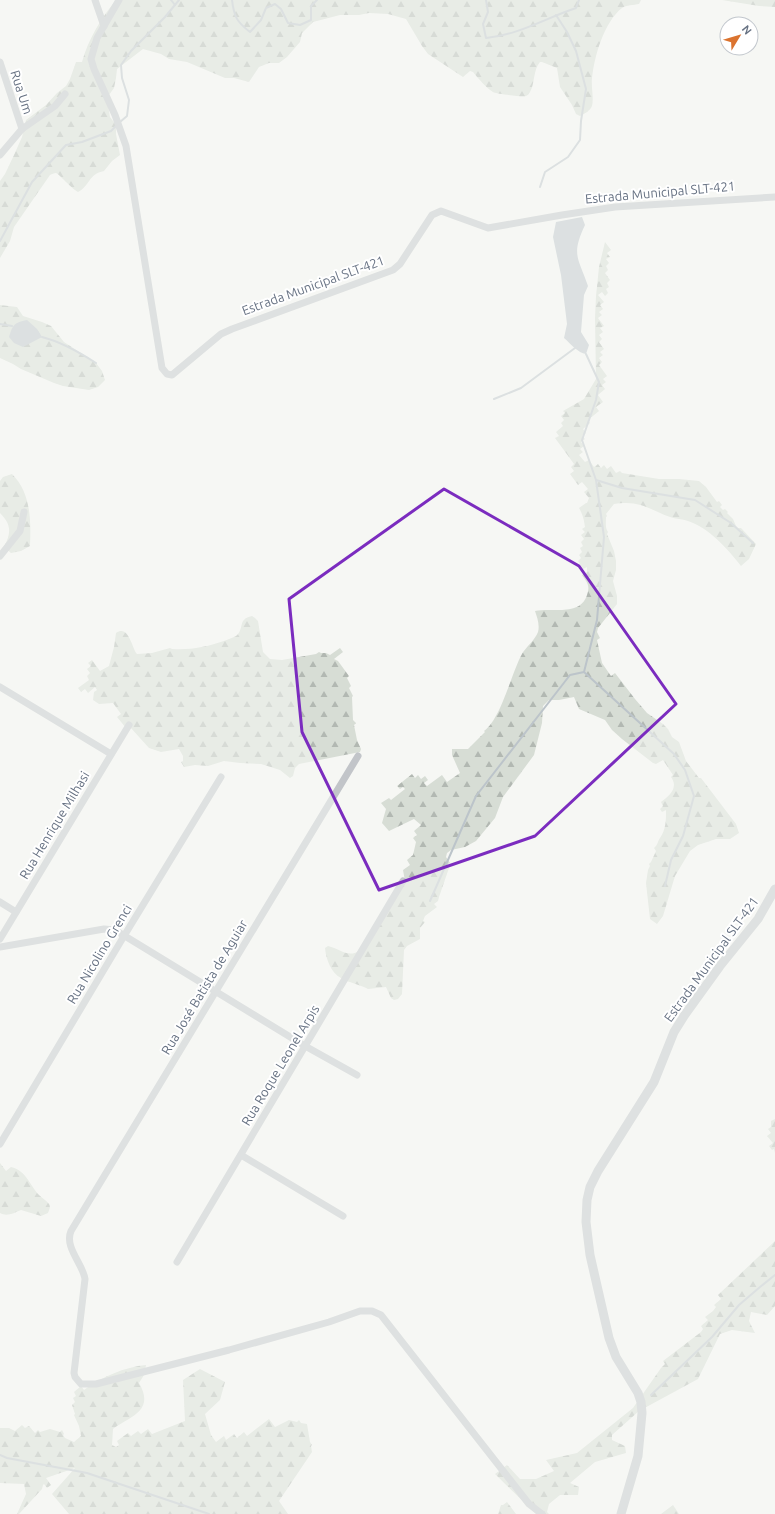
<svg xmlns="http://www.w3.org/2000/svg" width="775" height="1514" font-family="Ubuntu,sans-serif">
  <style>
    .forest { fill: url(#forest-firs) }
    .water { fill: #bcc4ca }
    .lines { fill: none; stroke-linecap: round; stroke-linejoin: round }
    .stream { stroke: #bcc4ca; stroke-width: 2 }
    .minor { stroke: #c2c5c9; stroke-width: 7 }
    .tertiary { stroke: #c2c5c9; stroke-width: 9 }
    .marked { fill: none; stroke: #7b2cbf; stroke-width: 3; stroke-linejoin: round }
    .labels { text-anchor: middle; stroke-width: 4; stroke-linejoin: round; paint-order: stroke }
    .street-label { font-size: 13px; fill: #677283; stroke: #fff }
  </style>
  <defs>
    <pattern id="forest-firs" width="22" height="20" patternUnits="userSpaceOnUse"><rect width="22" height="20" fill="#d7ddd5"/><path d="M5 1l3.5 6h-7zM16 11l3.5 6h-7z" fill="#b2b8b2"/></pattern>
  </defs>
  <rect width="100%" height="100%" fill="#f6f7f4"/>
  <g class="forest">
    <path d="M116 0H641L639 4C634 5 626 5 622 8 604 22 594 57 592 78 591 87 594 98 592 106 590 111 584 114 580 116L576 114 572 105 560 87 557 68 542 62H540C533 70 535 83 530 92 529 94 528 95 526 96 523 97 496 94 493 92 485 87 479 79 473 72L470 71 463 77 428 54 422 46 406 19 388 14 369 13 359 15H340L313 22 302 33 300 42 287 57 279 63H269L259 67 249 82 234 78H225L187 62 169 59 161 54 143 49 117 69 116 78 114 88 109 95 108 105 110 117 116 125V134L120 155 112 161 104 171C88 174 90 186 78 192 72 189 58 173 56 173 54 173 52 174 50 175L14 227 10 241 0 258V181L5 174 14 155 22 137 26 120 46 105 57 93 66 86 70 79 76 62H82C88 40 101 18 116 0Z"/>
    <path d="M722 0H775V7L759 6Z"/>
    <path d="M605 242 611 250 607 253 610 257 606 259 609 263 606 266 608 270 605 273 610 280 607 283 609 287 606 289 608 293 605 296 602 292 598 295 604 302 600 305 603 309 599 312 602 315 598 318 604 326 600 328 603 332 599 335 602 339 599 342 604 349 600 352 603 355 599 358 602 362 599 365 607 376 603 379 606 382 602 385 605 389 598 395 603 402 596 407 599 411 588 420 590 423 583 429 586 433 582 436 585 439 581 442 584 446 580 449 583 452 579 455 585 462 589 460 594 467 598 464 601 468 604 465 607 469 611 466 616 473 620 471 622 473 659 479H679L699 481 706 487 717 502 719 501 722 505 720 507 723 510 725 509 728 512 727 513 733 519 736 526 738 528H741L756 544 749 559 741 566C728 549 709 528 688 521 682 519 676 519 670 517 648 509 640 500 614 504L606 514 607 516 606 517C606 522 605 528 608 532L607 534 614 551 616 561V570L613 581 617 596V604L598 628 597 632 600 638 597 640 602 663 611 676 615 673 635 699 647 713 663 724 668 729 672 737 679 742 686 761 699 778H701L736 824 739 833 730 839H716L698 845 690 851 675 876 663 916 657 924 650 919 646 883 648 870 650 866 649 864 651 862 656 851 654 848C658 845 658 840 660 838 666 829 666 821 666 810L662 812 660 809 663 806 661 802C669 796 679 788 671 777L673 775 663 760 656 764 653 763 622 739 612 730 605 720 579 709 574 697 559 700H549L543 706 542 723 534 755 503 797 495 818 476 841 465 847 451 850 447 853 446 857 450 863 448 864 449 868 439 897 438 901 434 904 437 907 425 916 423 921 425 922 420 928V939L407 946 404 950 402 994 398 999 394 1000 391 998 386 987 368 989C359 984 349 983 341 978 331 973 326 959 325 948L328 946C340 949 348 958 359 951L405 881 403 870 410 865 407 860 413 855 416 842 413 838 417 835 414 831 421 825 414 819 389 831 382 823 386 809 381 803 389 798 391 800 405 789 403 787 400 789 397 786 412 774 415 778 418 775 421 779 425 776 428 780 424 783 427 786 442 775 447 782 460 773 452 755V749H468L485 732 484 731C501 719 511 674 522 654 526 647 535 640 538 632 540 625 537 617 535 611 552 607 580 617 587 595 590 586 588 583 582 575L587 572V567L583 569 578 561 581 558 579 555 582 552 580 548 583 546 581 542 584 539 581 535 585 532 582 529 585 527C584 520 583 515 579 508L586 503H587L589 498 584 492 588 489 582 482 578 485 570 474 574 471 571 467 574 464 555 438 559 436 556 432 563 426 561 423 564 420 561 416 565 413 563 411 584 399 596 379 595 318 596 296 599 267Z"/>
    <path d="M0 305 17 307 23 316 42 322 51 326 64 342 96 363 102 371 105 380 98 387 89 390 63 386 54 383 21 369 13 364 0 358Z"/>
    <path d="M12 474C31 493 31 520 30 546L21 551 11 553 4 547C11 533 12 525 0 513V481L3 477Z"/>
    <path d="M252 616 255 618 258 621 263 652 270 659 282 660 316 654 319 652 321 653H326L330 655 340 648 343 652 334 659 338 661 349 676 347 678 351 686 349 688 353 696 352 697 353 720 356 723 354 725 357 740 361 749 360 752 299 764 295 768 293 776 290 778 280 770 261 764 240 763 224 761 208 766 195 765 184 767 181 762 183 761V756L179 749 161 752 149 748 130 727 126 728 117 717 121 714 113 703 99 704 93 700 94 692 97 690 95 687 88 693 85 689 81 692 78 688 89 680 87 676 90 673 87 669 91 666 88 663 92 660 100 671 109 666 114 647 116 633C129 624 132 649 137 654L152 653 170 648 172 649C191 650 206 647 224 641 228 639 233 638 236 636 245 629 237 619 252 616Z"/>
    <path d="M775 1119V1153L774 1149 772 1150 769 1146 773 1143 767 1136 771 1133 768 1129 771 1127V1121Z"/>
    <path d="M0 1163 6 1171 11 1167C26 1170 30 1186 39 1195 42 1198 47 1201 49 1204 51 1207 49 1210 48 1213L41 1216 21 1210C14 1213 7 1217 0 1213Z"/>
    <path d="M775 1241V1306L767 1315 751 1312 749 1321 755 1333 732 1330 720 1334 698 1379 639 1411 612 1435V1440L625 1446 626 1453 595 1462 570 1483 579 1487 578 1495H560L549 1504 547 1512 549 1514H536L495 1474 507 1465 520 1479H536L554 1471 546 1460 577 1453 633 1408 661 1368 665 1364 663 1361 701 1332 703 1329 701 1326 708 1320 705 1317 713 1311 716 1307 714 1305 721 1299 718 1295Z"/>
    <path d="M146 1365 144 1375 139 1383C155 1411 131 1416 113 1429L112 1445 116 1447 119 1445 117 1441 128 1433 131 1436 138 1431 141 1434 148 1429 152 1434 185 1421 183 1380 200 1369 225 1382 220 1400 205 1414 211 1435 216 1442 224 1436 226 1440 234 1434 237 1438 244 1432 247 1436 269 1419 275 1427 289 1420 297 1422 299 1420 301 1423 307 1424 310 1442 312 1445 311 1446 312 1452 279 1501 288 1514H69L52 1494 75 1468 46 1478 51 1485 47 1488 44 1484 43 1485 42 1489 19 1514H17L26 1494 24 1484 0 1483V1428H9L15 1431 22 1425 25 1428 29 1426 35 1433 38 1430 40 1432 50 1429 60 1432 62 1430 64 1434 63 1435 65 1438 74 1442 81 1436 79 1426 74 1415 75 1414 72 1405 75 1402 73 1398 76 1396 74 1392 81 1386 84 1390C101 1377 125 1367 146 1365Z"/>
    <path d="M507 1502 516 1514H498L501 1505H503Z"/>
    <path d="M673 1505 679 1514H661Z"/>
  </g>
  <g class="water">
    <path d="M582 217 585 225C571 255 578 257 588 286L584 295 581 332 589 345 586 354C578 353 571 344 564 338L567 324 561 275 553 237 556 222Z"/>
    <path d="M27 320 37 329 42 337 23 347 14 343 9 337C13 324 14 323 27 320Z"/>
  </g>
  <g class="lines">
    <g class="stream">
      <path d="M171 0 175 5"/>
      <path d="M232 0C234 17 237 22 250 32L261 20 266 8 275 4 281 9 288 23 300 25 311 20V6L317 0"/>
      <path d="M486 0 488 12 483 24 486 38C518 35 546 18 576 8L579 0"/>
      <path d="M120 122 127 116 129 100 122 78 121 65 131 51 165 17 179 0"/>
      <path d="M540 187 545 172 568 157 580 140 581 121 586 89 576 51 567 32 556 15"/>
      <path d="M0 241 32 182 66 145 82 142 111 131 117 125"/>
      <path d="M0 324 12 326"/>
      <path d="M42 337C62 342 79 352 96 363"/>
      <path d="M494 399 521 388 575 348"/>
      <path d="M596 480 622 488 695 500 731 523 753 543"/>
      <path d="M584 672 674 754 685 770 694 796 683 836 671 860 665 886"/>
      <path d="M430 901 476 796 570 675 584 672 597 620 604 537 596 480 582 440 596 400 599 382 586 354"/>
      <path d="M651 1395 712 1337 739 1305 760 1287 775 1275"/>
      <path d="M0 1455 7 1458 87 1473 209 1514"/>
    </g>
    <g class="minor">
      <path d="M95 0 104 26"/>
      <path d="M119 0 97 38 91 59 94 69 115 115 126 146 162 368 167 374 172 375 221 334 232 329 393 270 400 264 432 215 441 211 488 228 562 215 615 207 775 197"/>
      <path d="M0 62 22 129"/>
      <path d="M0 155 22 129 55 106 65 94"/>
      <path d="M0 556 20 531 24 512"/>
      <path d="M0 687 111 754"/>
      <path d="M358 756 71 1231C64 1247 83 1264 85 1279L74 1373 75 1377 81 1384H96L229 1350 329 1322 360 1311H372L381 1315 529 1504 542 1514"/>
      <path d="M0 902 16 912"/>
      <path d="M0 939 129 725"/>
      <path d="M0 947 104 929 115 930 305 1046 357 1075"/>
      <path d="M0 1144 124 936 221 777"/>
      <path d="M241 1155 343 1216"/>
      <path d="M177 1262 403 881"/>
    </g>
    <path class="tertiary" d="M621 1514 638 1456 642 1413 641 1402 638 1393 616 1357 609 1338 590 1255 586 1222 587 1200 590 1187 598 1171 654 1082 674 1032 684 1016 720 966 758 919 775 889"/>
  </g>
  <path d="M0 0H775V1514H0ZM444 489 579 566 676 704 535 836 379 890 302 732 289 599Z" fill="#f6f7f4" fill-opacity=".55" fill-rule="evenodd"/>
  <path class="marked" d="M444 489 579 566 676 704 535 836 379 890 302 732 289 599Z"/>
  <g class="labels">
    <g class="street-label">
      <text transform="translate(22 92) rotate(72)" y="5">Rua Um</text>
      <text transform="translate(660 192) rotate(-5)" y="5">Estrada Municipal SLT-421</text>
      <text transform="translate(313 285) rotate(-20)" y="5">Estrada Municipal SLT-421</text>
      <text transform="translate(54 825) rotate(-59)" y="5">Rua Henrique Milhasi</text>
      <text transform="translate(99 954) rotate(-59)" y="5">Rua Nicolino Grenci</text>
      <text transform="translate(711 959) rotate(-54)" y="5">Estrada Municipal SLT-421</text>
      <text transform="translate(204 987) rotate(-59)" y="5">Rua José Batista de Aguiar</text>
      <text transform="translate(280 1065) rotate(-59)" y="5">Rua Roque Leonel Arpis</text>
    </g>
  </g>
  <g transform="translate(739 36) rotate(52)"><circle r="19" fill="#ffffff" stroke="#c2c7cd"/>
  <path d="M0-3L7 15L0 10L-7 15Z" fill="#db732f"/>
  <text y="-6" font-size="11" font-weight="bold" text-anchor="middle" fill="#677283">N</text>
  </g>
</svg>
